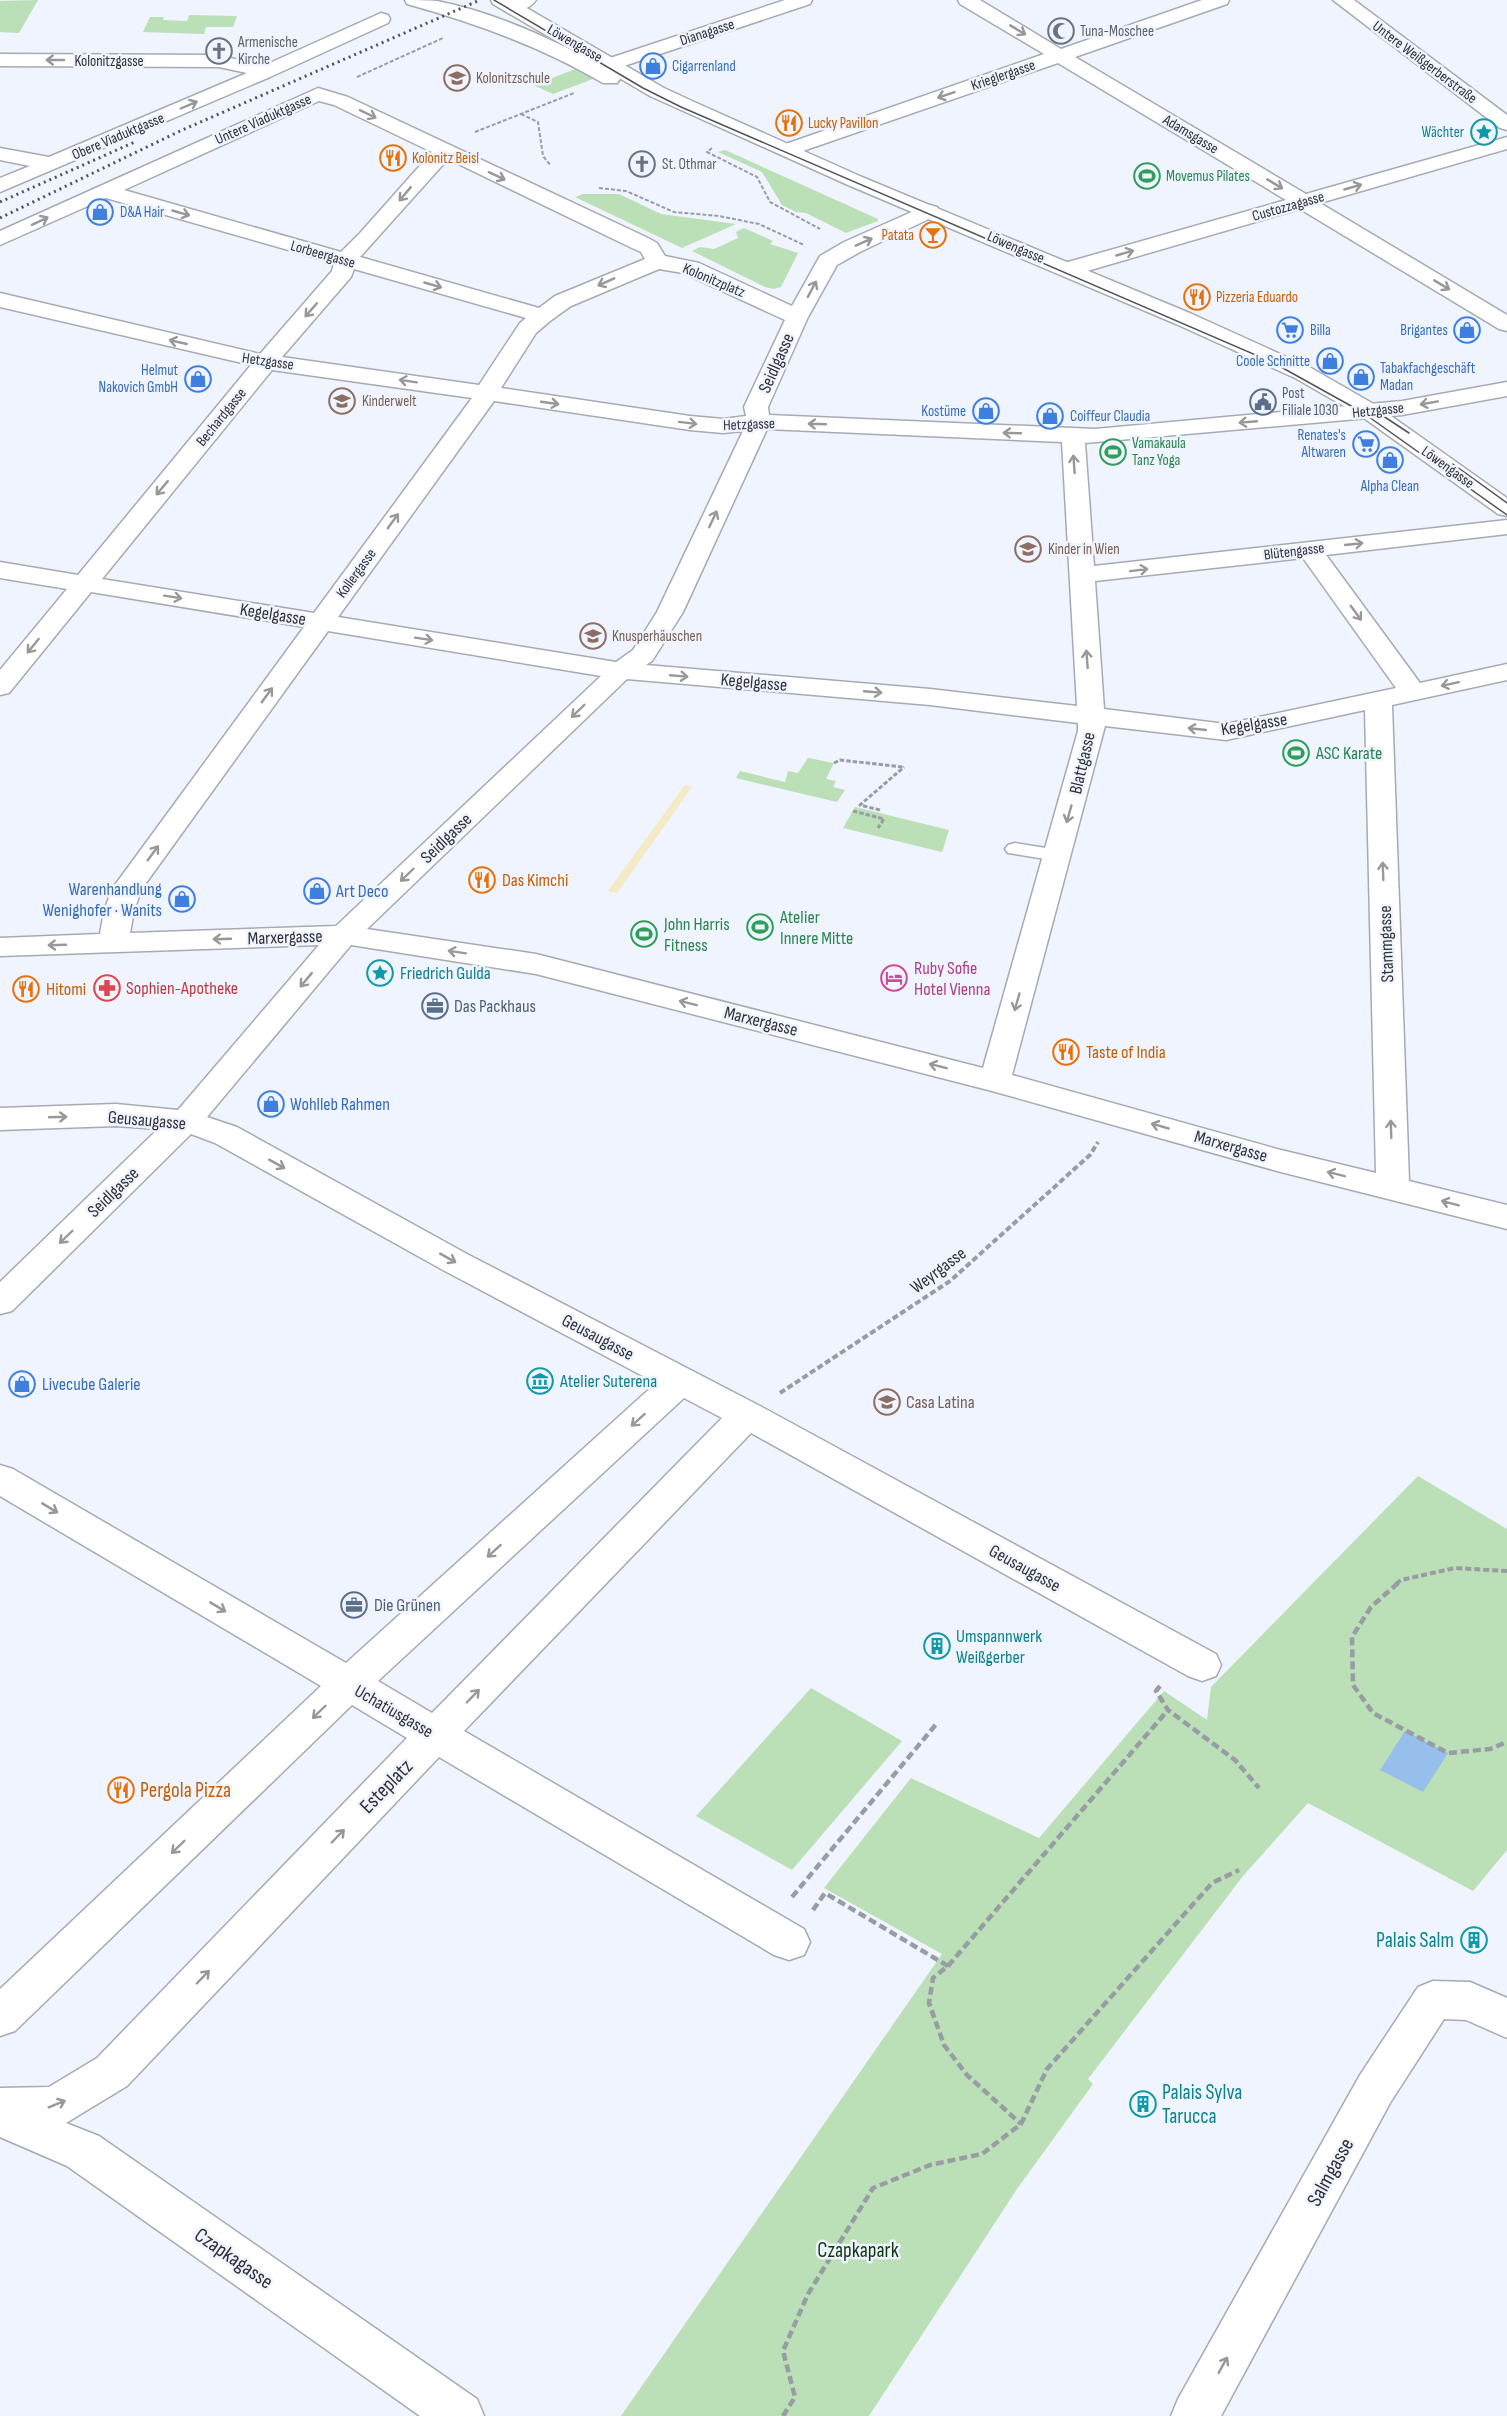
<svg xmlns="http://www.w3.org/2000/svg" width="1507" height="2416" font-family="'Sofia Sans Condensed',sans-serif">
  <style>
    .green { fill: #bbdfb7 }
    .sand { fill: #f4eac5 }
    .water { fill: #97bfec }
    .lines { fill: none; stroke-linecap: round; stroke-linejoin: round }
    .service-casing { stroke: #a6aab3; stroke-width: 3 }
    .pedestrian-casing { stroke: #a6aab3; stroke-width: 3 }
    .minor-casing { stroke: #a6aab3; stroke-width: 3 }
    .tertiary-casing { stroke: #a6aab3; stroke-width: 3 }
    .path-far3 { stroke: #989ca3; stroke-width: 2; stroke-dasharray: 4 2; stroke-linecap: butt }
    .path-far2 { stroke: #989ca3; stroke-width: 3; stroke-dasharray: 4.5 2; stroke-linecap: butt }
    .path-far1 { stroke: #989ca3; stroke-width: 4; stroke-dasharray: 6 3; stroke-linecap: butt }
    .path { stroke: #989ca3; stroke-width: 4.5; stroke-dasharray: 8 4; stroke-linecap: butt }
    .service { fill: #fff; fill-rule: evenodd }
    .pedestrian { fill: #fff; fill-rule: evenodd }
    .minor { fill: #fff; fill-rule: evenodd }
    .tertiary { fill: #fff; fill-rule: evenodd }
    .tram { stroke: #525459; stroke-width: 1.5 }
    .rail { stroke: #525459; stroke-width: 3; stroke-dasharray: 2 4; stroke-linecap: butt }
    .oneway { stroke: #97989a }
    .labels { text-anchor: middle; stroke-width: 5; stroke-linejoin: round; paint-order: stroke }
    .far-worship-label { font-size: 15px; fill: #5b616d; stroke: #eff4fe; text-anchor: start }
    .far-street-label { font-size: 15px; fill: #2f3135; stroke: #eff4fe }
    .far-shop-label { font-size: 15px; fill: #366cbe; stroke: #eff4fe; text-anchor: start }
    .far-education-label { font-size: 15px; fill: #785e54; stroke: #eff4fe; text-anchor: start }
    .far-food-label { font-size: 15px; fill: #c56008; stroke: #eff4fe; text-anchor: start }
    .far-culture-label { font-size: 15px; fill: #0d838f; stroke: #eff4fe; text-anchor: end }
    .far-leisure-label { font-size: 15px; fill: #27864d; stroke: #eff4fe; text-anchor: start }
    .far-service-label { font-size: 15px; fill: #4e5e75; stroke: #eff4fe; text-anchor: start }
    .street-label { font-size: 18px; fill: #2f3135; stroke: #eff4fe }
    .leisure-label { font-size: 18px; fill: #27864d; stroke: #eff4fe; text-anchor: start }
    .food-label { font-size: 18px; fill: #c56008; stroke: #eff4fe; text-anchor: start }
    .shop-label { font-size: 18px; fill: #366cbe; stroke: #eff4fe; text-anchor: start }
    .hotel-label { font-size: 18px; fill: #b23c85; stroke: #eff4fe; text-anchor: start }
    .culture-label { font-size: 18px; fill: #0d838f; stroke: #eff4fe; text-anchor: start }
    .health-label { font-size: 18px; fill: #be3a42; stroke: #eff4fe; text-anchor: start }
    .service-label { font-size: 18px; fill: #4e5e75; stroke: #eff4fe; text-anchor: start }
    .education-label { font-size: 18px; fill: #785e54; stroke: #eff4fe; text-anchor: start }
    .near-street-label { font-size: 21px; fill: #2f3135; stroke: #eff4fe }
    .near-food-label { font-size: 21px; fill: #c56008; stroke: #eff4fe; text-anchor: start }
    .near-culture-label { font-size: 21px; fill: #0d838f; stroke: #eff4fe; text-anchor: end }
    .near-park-label { font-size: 21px; fill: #0e390d; stroke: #eff4fe }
  </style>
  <rect width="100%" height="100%" fill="#eff4fe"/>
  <g class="green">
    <path d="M38 0 19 33 0 32V1Z"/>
    <path d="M189 15 237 16 233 27H206L204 34 143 32 150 17H164L163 20 187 21Z"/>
    <path d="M581 67 601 76 553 94 533 85Z"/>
    <path d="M725 150 878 219V221L846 233 806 213 796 212 782 205 762 172 718 152Z"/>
    <path d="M583 194H619L661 214 736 224 682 248 575 197Z"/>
    <path d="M744 228 773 241 770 244 798 253 781 287 774 289 765 287 692 251 700 247 714 249 738 238 736 232Z"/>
    <path d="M808 758 834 763 826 779 836 781 833 787 845 790 837 802 736 778 740 771 785 782 788 771 798 773Z"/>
    <path d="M855 807 949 830 942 852 843 828Z"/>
    <path d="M1418 1476 1507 1529V1850L1473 1891 1308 1803 1243 1876 1088 2079 1093 2084 1017 2189 869 2416H621L942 1954 824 1888 911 1778 1039 1838 1164 1691 1207 1720 1211 1687Z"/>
    <path d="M811 1688 902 1741 792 1870 696 1816Z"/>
  </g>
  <path class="sand" d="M685 785 692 787 617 893 608 891Z"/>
  <path class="water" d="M1405 1731 1448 1753 1423 1792 1380 1770Z"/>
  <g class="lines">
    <g class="service-casing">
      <path id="service" d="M1015 843 1065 851 1068 855 1065 859 1058 861 1008 853 1005 849 1008 845Z"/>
    </g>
    <g class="pedestrian-casing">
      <path id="pedestrian" d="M405 0C415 0 427 0 437 1 498 13 564 44 617 75L620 79 617 83H603C542 47 476 23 407 4Z"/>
    </g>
    <g class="minor-casing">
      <g id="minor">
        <path d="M512 0H536C530 9 516 13 505 11L503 7Z"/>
        <path d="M785 0H812L810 4 618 68H604L601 64 604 60Z"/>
        <path d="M958 0H980L1061 49 1202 0H1229L1227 4 1075 57 1306 194 1507 137V149L1320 203 1507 315V331L1499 329 1300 209 1077 274 1069 276 1061 274 1058 269 1061 264 1286 200 1058 63 794 154H780L777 150 780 146 1044 54 960 4Z"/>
        <path d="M1333 0H1354L1507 115V130L1500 128Z"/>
        <path d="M381 13 388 15 390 19 388 23 270 77 0 192V178L30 166 0 160V148L49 157 247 73 219 67 0 66V54L219 55 263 66Z"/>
        <path d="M318 88 348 97 648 238 657 243 665 256 699 263 792 306 820 256 844 242 923 207 930 205 937 207 940 211 937 215 860 252 837 265 808 317 768 407 769 415 1095 429 1402 401 1507 382V396L1402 415 1085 443 1094 566 1507 520V534L1326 555 1420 683 1507 664V680L1392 705 1409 1181 1507 1205V1229L1277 1171 992 1091 536 974 351 945 207 1117 237 1127 467 1254 760 1406 1216 1654 1221 1665 1216 1676 1202 1681 1188 1676 751 1433 464 1731 804 1929 810 1942 804 1955 789 1960 774 1955 439 1757 127 2086 66 2123 99 2136 477 2399 484 2416H420L67 2166 0 2137V2088L49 2087 97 2058 407 1738 352 1705 15 2031 0 2036V1989L321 1686 0 1496V1465L13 1469 346 1663 656 1383 443 1270 215 1143 191 1134 12 1311 0 1314V1282L158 1129 116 1126 0 1130V1108L116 1104 178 1110 319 945 0 956V938L100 934 104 911 112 889 304 627 91 592 9 693 0 695V670L67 589 0 578V562L78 575 251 365 0 307V293L260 354 332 271 334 263 106 198 0 245V231ZM319 101 334 105 432 152 360 233 341 252 124 190ZM448 159 632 248 641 252 645 259 555 296 539 308 360 257ZM354 269 526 318 520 323 479 385 282 357 351 277ZM659 269 683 273 785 320 744 407 746 416 723 419 690 416 501 388 536 333 550 321 571 306ZM272 370 472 398 314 613 102 579ZM494 401 690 430 723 433 743 431 657 612 633 650 616 662 338 617ZM767 429 1062 442 1077 706 930 689 646 665 652 661 683 612ZM1303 558 1396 688 1226 724 1104 709 1095 581ZM328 631 601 676 336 926 130 933 134 911 141 890ZM627 679 930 705 1078 723V731L983 1068 536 954 367 929ZM1365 710 1376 1173 1277 1149 1012 1075 1105 726 1226 740ZM684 1398 722 1418 432 1713 378 1681Z"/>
        <path d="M1433 1981 1470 1982 1507 1998V2038L1466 2020 1444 2019 1390 2103 1221 2416H1171L1178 2399 1360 2075 1418 1987Z"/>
      </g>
    </g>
    <g class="tertiary-casing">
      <path id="tertiary" d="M491 0H513L664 88 692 101 862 177 1192 314 1311 368 1377 406 1507 498V516L1498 514 1361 416 1295 378 1176 324 848 185 650 96 493 4Z"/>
    </g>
    <g class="path-far3">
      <path d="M357 77 443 38"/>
      <path d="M521 114 538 122 543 156 551 166"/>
      <path d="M475 132 574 93"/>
      <path d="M712 148 707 152 757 177 770 202 820 229"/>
      <path d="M599 188 626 191 674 212 719 216 759 224 804 245"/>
    </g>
    <g class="path-far2">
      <path d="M834 763 840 760 903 767"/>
      <path d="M880 810 860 805 904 767"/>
      <path d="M853 811 884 819 878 828"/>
    </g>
    <g class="path-far1">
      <path d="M780 1393 950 1281 1090 1155 1098 1142"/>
      <path d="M1396 1584 1401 1580 1455 1568 1507 1571"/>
    </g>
    <g class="path">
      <path d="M1398 1583 1371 1607 1352 1637 1353 1685 1373 1713 1448 1753 1490 1749 1507 1742"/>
      <path d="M1160 1686 1156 1691 1168 1710 1235 1760 1259 1788"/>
      <path d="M792 1897 938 1722"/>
      <path d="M813 1910 825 1893 948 1966 933 1978 929 2003 944 2045 967 2075 1021 2124"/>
      <path d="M948 1966 1168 1710"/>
      <path d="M783 2416 795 2397 783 2351 808 2294 873 2188 930 2165 982 2154 1021 2124 1047 2069 1212 1883 1239 1870"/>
    </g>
    <use href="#service" class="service"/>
    <use href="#pedestrian" class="pedestrian"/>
    <use href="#minor" class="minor"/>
    <use href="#tertiary" class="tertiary"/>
    <g class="tram">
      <path d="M494 0 643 88 681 107 1272 362 1362 412 1507 515"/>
      <path d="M1371 408 1409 433"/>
      <path d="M1453 464 1507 503"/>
    </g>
    <g class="rail">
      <path d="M0 202 137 141"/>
      <path d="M0 218 180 131 480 0"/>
    </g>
  </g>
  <defs><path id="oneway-shaft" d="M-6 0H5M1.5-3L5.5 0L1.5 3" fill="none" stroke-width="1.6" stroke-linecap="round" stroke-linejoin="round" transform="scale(1.5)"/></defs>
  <g class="oneway">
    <use href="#oneway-shaft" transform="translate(1018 30) rotate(31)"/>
    <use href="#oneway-shaft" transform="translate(55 60) rotate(-180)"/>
    <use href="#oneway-shaft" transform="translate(946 95) rotate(161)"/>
    <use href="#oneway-shaft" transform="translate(189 105) rotate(-23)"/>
    <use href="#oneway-shaft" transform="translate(368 114) rotate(26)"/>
    <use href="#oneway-shaft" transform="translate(497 176) rotate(25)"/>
    <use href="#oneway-shaft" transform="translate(1275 184) rotate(31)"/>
    <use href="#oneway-shaft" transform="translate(1353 187) rotate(-16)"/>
    <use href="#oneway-shaft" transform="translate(405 194) rotate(130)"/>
    <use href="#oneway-shaft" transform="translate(181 213) rotate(16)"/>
    <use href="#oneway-shaft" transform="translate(40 221) rotate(-25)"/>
    <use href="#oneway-shaft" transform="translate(864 242) rotate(-24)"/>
    <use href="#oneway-shaft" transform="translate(1125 253) rotate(-16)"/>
    <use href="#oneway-shaft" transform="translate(606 282) rotate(156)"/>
    <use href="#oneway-shaft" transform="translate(433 285) rotate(16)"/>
    <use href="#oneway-shaft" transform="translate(1442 285) rotate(31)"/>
    <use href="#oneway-shaft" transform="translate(812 289) rotate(-62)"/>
    <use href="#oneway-shaft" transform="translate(311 310) rotate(131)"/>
    <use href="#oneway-shaft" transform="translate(178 342) rotate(-167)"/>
    <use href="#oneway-shaft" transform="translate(408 381) rotate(-171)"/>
    <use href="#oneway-shaft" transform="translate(550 403) rotate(8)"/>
    <use href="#oneway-shaft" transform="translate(1429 403) rotate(170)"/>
    <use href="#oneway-shaft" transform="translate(1248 422) rotate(175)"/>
    <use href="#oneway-shaft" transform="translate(688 423) rotate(7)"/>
    <use href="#oneway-shaft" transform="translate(817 424) rotate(-178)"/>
    <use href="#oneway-shaft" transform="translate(1012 433) rotate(-178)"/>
    <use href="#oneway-shaft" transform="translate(1074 464) rotate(-94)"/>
    <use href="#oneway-shaft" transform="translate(162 488) rotate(130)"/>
    <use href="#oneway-shaft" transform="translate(713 519) rotate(-65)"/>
    <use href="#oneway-shaft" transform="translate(393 521) rotate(-54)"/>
    <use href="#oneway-shaft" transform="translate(1354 544) rotate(-6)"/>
    <use href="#oneway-shaft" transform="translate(1139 570) rotate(-7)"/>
    <use href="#oneway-shaft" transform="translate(173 597) rotate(9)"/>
    <use href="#oneway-shaft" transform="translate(1356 613) rotate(54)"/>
    <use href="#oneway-shaft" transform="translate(424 639) rotate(9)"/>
    <use href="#oneway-shaft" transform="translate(33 646) rotate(129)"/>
    <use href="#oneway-shaft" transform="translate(1087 659) rotate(-94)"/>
    <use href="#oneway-shaft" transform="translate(679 676) rotate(5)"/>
    <use href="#oneway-shaft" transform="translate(1450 684) rotate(168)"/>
    <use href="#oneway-shaft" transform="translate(873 692) rotate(5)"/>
    <use href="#oneway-shaft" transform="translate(267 695) rotate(-54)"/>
    <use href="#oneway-shaft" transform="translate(578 711) rotate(136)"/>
    <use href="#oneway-shaft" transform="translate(1197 729) rotate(-174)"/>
    <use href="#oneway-shaft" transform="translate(1069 814) rotate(106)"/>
    <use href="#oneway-shaft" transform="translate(153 853) rotate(-54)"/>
    <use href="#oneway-shaft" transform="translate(1383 871) rotate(-92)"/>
    <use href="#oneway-shaft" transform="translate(407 875) rotate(136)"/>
    <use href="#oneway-shaft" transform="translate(222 939) rotate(178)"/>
    <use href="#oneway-shaft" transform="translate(57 945) rotate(178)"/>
    <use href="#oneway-shaft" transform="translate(457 952) rotate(-171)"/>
    <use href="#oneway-shaft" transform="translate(306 980) rotate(130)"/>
    <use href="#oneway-shaft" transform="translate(1017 1002) rotate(106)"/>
    <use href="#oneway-shaft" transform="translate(688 1003) rotate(-166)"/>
    <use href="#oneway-shaft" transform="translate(938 1066) rotate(-166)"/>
    <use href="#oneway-shaft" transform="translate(58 1117) rotate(-2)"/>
    <use href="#oneway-shaft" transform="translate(1160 1126) rotate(-164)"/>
    <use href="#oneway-shaft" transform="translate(1391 1129) rotate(-92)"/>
    <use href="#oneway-shaft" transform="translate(277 1164) rotate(29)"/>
    <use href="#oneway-shaft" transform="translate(1336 1174) rotate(-166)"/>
    <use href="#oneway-shaft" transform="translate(1450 1203) rotate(-165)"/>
    <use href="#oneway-shaft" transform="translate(66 1237) rotate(136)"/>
    <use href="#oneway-shaft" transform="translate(448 1258) rotate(29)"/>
    <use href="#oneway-shaft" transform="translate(638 1420) rotate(138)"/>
    <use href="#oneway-shaft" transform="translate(50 1508) rotate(31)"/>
    <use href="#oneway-shaft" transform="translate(494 1551) rotate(138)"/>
    <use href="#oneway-shaft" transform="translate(218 1607) rotate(31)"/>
    <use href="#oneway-shaft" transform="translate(473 1696) rotate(-46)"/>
    <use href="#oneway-shaft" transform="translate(319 1712) rotate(136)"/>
    <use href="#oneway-shaft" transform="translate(338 1836) rotate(-46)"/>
    <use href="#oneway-shaft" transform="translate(178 1847) rotate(136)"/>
    <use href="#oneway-shaft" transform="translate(203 1977) rotate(-46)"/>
    <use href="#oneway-shaft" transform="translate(57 2104) rotate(-22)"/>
    <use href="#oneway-shaft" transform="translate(1223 2365) rotate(-61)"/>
  </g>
  <defs>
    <g id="mosque-ring" transform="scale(1.35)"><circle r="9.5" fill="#eff4fe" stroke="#6b7280" stroke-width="1.5"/><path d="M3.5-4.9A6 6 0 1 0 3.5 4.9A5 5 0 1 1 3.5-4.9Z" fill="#6b7280"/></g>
    <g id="church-ring" transform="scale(1.35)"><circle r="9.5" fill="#eff4fe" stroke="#6b7280" stroke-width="1.5"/><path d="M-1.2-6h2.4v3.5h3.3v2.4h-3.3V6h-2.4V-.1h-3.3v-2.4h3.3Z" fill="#6b7280"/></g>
    <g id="shop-ring" transform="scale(1.35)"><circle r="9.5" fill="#eff4fe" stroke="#3f7fe0" stroke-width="1.5"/><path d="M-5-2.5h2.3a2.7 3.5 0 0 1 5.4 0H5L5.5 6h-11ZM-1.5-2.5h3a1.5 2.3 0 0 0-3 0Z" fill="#3f7fe0"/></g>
    <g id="school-ring" transform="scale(1.35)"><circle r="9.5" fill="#eff4fe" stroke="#8d6e63" stroke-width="1.5"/><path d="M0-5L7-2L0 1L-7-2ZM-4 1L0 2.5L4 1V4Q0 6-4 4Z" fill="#8d6e63"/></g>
    <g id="restaurant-ring" transform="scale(1.35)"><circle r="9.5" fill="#eff4fe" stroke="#e8710a" stroke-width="1.5"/><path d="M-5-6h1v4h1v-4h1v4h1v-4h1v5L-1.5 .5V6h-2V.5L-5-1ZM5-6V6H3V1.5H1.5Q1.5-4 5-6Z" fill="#e8710a"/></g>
    <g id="sight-ring" transform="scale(1.35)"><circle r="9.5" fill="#eff4fe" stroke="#0f9aa8" stroke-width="1.5"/><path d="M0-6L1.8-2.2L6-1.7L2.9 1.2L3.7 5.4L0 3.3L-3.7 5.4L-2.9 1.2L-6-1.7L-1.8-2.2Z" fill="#0f9aa8"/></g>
    <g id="stadium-ring" transform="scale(1.35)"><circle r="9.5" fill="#eff4fe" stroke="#2e9e5b" stroke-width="1.5"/><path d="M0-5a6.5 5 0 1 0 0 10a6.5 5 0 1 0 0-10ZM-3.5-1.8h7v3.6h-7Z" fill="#2e9e5b"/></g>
    <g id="bar-ring" transform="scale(1.35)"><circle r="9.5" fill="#eff4fe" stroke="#e8710a" stroke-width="1.5"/><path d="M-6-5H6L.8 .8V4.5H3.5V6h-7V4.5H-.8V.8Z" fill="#e8710a"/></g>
    <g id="supermarket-ring" transform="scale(1.35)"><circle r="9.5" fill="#eff4fe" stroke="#3f7fe0" stroke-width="1.5"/><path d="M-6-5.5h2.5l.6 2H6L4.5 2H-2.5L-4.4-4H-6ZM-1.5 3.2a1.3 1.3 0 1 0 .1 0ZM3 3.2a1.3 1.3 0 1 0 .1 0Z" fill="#3f7fe0"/></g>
    <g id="civic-ring" transform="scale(1.35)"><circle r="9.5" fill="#eff4fe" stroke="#5c6f8a" stroke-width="1.5"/><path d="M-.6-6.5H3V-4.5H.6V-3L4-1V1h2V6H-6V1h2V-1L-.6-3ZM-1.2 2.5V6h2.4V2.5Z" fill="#5c6f8a"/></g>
    <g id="hotel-ring" transform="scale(1.35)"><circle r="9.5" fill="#eff4fe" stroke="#d1479c" stroke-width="1.5"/><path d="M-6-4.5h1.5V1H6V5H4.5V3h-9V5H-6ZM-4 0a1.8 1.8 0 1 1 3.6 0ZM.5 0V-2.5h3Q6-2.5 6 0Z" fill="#d1479c"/></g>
    <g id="pharmacy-ring" transform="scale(1.35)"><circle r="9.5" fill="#eff4fe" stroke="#e0444e" stroke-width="1.5"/><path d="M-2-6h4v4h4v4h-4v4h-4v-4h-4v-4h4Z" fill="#e0444e"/></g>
    <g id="office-ring" transform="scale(1.35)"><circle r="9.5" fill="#eff4fe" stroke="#5c6f8a" stroke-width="1.5"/><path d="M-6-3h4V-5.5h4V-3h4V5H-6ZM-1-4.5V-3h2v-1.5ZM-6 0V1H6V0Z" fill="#5c6f8a"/></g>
    <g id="museum-ring" transform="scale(1.35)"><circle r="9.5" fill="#eff4fe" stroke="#0f9aa8" stroke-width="1.5"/><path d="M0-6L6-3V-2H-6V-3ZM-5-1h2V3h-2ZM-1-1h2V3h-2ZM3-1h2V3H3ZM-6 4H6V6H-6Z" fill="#0f9aa8"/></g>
    <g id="building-ring" transform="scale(1.35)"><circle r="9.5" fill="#eff4fe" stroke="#0f9aa8" stroke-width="1.5"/><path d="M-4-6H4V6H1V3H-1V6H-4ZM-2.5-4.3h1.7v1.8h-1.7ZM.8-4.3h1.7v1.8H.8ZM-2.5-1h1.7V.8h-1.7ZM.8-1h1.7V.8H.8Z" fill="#0f9aa8"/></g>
  </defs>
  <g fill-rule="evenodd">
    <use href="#mosque-ring" x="1061" y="31"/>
    <use href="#church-ring" x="219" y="51"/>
    <use href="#shop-ring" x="653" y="66"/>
    <use href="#school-ring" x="457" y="78"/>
    <use href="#restaurant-ring" x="789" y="123"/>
    <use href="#sight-ring" x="1484" y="132"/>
    <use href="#restaurant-ring" x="393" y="158"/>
    <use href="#church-ring" x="642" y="164"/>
    <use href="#stadium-ring" x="1147" y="176"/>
    <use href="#shop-ring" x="100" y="212"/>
    <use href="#bar-ring" x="933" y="235"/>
    <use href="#restaurant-ring" x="1197" y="297"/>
    <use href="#supermarket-ring" x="1290" y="330"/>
    <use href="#shop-ring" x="1467" y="330"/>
    <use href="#shop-ring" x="1330" y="361"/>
    <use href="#shop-ring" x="1361" y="377"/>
    <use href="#shop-ring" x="198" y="379"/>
    <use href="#school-ring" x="342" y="401"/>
    <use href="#civic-ring" x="1263" y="402"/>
    <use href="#shop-ring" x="986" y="411"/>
    <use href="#shop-ring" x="1050" y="416"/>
    <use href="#supermarket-ring" x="1366" y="444"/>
    <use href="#stadium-ring" x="1113" y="452"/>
    <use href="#shop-ring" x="1390" y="460"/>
    <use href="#school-ring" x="1028" y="549"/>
    <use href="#school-ring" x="593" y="636"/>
    <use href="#stadium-ring" x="1296" y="753"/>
    <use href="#restaurant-ring" x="482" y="880"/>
    <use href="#shop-ring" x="317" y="891"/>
    <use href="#shop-ring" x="182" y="899"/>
    <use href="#stadium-ring" x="760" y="927"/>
    <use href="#stadium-ring" x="644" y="934"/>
    <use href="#sight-ring" x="380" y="973"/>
    <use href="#hotel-ring" x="894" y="978"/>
    <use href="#pharmacy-ring" x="107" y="988"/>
    <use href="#restaurant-ring" x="26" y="989"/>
    <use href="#office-ring" x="435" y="1006"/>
    <use href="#restaurant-ring" x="1066" y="1052"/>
    <use href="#shop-ring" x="271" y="1104"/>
    <use href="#museum-ring" x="540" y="1381"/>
    <use href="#shop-ring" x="22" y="1384"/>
    <use href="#school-ring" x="887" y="1402"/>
    <use href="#office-ring" x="354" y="1605"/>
    <use href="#building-ring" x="937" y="1646"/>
    <use href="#restaurant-ring" x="121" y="1790"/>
    <use href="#building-ring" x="1474" y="1940"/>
    <use href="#building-ring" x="1143" y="2104"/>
  </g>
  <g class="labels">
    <g class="far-worship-label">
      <text x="1080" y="36">Tuna-Moschee</text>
      <text x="238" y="47">Armenische<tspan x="238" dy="17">Kirche</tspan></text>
      <text x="662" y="169">St. Othmar</text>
    </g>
    <g class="far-street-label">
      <text transform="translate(707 32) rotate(-18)" y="5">Dianagasse</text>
      <text transform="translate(575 43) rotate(30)" y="5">Löwengasse</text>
      <text x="109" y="66">Kolonitzgasse</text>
      <text transform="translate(1425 62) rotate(37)" y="5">Untere Weißgerberstraße</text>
      <text transform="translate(1003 75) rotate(-19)" y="5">Krieglergasse</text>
      <text transform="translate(263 119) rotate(-24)" y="5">Untere Viaduktgasse</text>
      <text transform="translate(1191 134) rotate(31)" y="5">Adamsgasse</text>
      <text transform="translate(118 136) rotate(-23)" y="5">Obere Viaduktgasse</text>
      <text transform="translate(1288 206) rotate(-16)" y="5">Custozzagasse</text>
      <text transform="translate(1016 247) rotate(23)" y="5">Löwengasse</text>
      <text transform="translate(323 254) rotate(16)" y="5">Lorbeergasse</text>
      <text transform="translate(714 280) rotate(23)" y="5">Kolonitzplatz</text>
      <text transform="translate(268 361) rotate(8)" y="5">Hetzgasse</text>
      <text transform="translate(1378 410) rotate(-6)" y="5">Hetzgasse</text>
      <text transform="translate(221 417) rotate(-51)" y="5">Bechardgasse</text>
      <text transform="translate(749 424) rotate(-2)" y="5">Hetzgasse</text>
      <text transform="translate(1448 467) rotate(36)" y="5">Löwengasse</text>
      <text transform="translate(1294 551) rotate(-7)" y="5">Blütengasse</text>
      <text transform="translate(356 573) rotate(-54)" y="5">Kollergasse</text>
    </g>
    <g class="far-shop-label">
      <text x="672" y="71">Cigarrenland</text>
      <text x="120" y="217">D&amp;A Hair</text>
      <text x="1310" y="335">Billa</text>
      <text x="1448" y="335" text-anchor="end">Brigantes</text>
      <text x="1310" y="366" text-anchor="end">Coole Schnitte</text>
      <text x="1380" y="373">Tabakfachgeschäft<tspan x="1380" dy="17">Madan</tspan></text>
      <text x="178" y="375" text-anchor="end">Helmut<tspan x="178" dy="17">Nakovich GmbH</tspan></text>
      <text x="966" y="416" text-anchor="end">Kostüme</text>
      <text x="1070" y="421">Coiffeur Claudia</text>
      <text x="1346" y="440" text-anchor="end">Renates's<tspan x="1346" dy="17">Altwaren</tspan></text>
      <text x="1390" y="491" text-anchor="middle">Alpha Clean</text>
    </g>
    <g class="far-education-label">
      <text x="476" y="83">Kolonitzschule</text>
      <text x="362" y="406">Kinderwelt</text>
      <text x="1048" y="554">Kinder in Wien</text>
      <text x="612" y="641">Knusperhäuschen</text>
    </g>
    <g class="far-food-label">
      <text x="808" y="128">Lucky Pavillon</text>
      <text x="412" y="163">Kolonitz Beisl</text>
      <text x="914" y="240" text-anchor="end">Patata</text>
      <text x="1216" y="302">Pizzeria Eduardo</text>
    </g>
    <g class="far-culture-label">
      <text x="1464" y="137">Wächter</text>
    </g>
    <g class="far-leisure-label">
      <text x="1166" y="181">Movemus Pilates</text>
      <text x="1132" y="448">Vamakaula<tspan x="1132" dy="17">Tanz Yoga</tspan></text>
    </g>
    <g class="far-service-label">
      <text x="1282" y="398">Post<tspan x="1282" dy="17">Filiale 1030</tspan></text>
    </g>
    <g class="street-label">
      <text transform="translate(776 363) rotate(-66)" y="6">Seidlgasse</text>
      <text transform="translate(273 614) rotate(9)" y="6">Kegelgasse</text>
      <text transform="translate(754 682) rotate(5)" y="6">Kegelgasse</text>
      <text transform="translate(1254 724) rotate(-9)" y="6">Kegelgasse</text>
      <text transform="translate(1082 763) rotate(-77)" y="6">Blattgasse</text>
      <text transform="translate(446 838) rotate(-44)" y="6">Seidlgasse</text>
      <text transform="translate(285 937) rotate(-2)" y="6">Marxergasse</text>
      <text transform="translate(1386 944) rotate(-92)" y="6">Stammgasse</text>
      <text transform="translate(761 1021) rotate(14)" y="6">Marxergasse</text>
      <text transform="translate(147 1120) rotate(5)" y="6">Geusaugasse</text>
      <text transform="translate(1231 1146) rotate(16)" y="6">Marxergasse</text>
      <text transform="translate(113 1192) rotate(-44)" y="6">Seidlgasse</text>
      <text transform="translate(938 1270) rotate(-37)" y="6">Weyrgasse</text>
      <text transform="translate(598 1337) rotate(28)" y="6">Geusaugasse</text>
      <text transform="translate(1025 1568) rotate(29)" y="6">Geusaugasse</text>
      <text transform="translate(394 1711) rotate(30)" y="6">Uchatiusgasse</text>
    </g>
    <g class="leisure-label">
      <text x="1316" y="759">ASC Karate</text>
      <text x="780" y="923">Atelier<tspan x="780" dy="21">Innere Mitte</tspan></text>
      <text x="664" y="930">John Harris<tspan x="664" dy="21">Fitness</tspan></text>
    </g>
    <g class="food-label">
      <text x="502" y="886">Das Kimchi</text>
      <text x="46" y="995">Hitomi</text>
      <text x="1086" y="1058">Taste of India</text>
    </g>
    <g class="shop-label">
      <text x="162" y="895" text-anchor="end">Warenhandlung<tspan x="162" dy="21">Wenighofer · Wanits</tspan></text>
      <text x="336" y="897">Art Deco</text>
      <text x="290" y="1110">Wohlleb Rahmen</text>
      <text x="42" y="1390">Livecube Galerie</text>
    </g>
    <g class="hotel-label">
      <text x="914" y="974">Ruby Sofie<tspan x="914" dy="21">Hotel Vienna</tspan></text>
    </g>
    <g class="culture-label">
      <text x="400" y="979">Friedrich Gulda</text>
      <text x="560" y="1387">Atelier Suterena</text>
      <text x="956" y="1642">Umspannwerk<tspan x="956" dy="21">Weißgerber</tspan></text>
    </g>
    <g class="health-label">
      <text x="126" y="994">Sophien-Apotheke</text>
    </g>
    <g class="service-label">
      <text x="454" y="1012">Das Packhaus</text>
      <text x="374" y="1611">Die Grünen</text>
    </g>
    <g class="education-label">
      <text x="906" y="1408">Casa Latina</text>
    </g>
    <g class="near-street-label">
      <text transform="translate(386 1786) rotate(-46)" y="7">Esteplatz</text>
      <text transform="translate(1330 2172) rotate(-61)" y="7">Salmgasse</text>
      <text transform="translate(234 2258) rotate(35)" y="7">Czapkagasse</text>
    </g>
    <g class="near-food-label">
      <text x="140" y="1797">Pergola Pizza</text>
    </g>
    <g class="near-culture-label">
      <text x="1454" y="1947">Palais Salm</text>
      <text x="1162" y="2099" text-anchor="start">Palais Sylva<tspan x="1162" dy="24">Tarucca</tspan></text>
    </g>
    <g class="near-park-label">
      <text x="858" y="2257">Czapkapark</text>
    </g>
  </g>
</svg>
